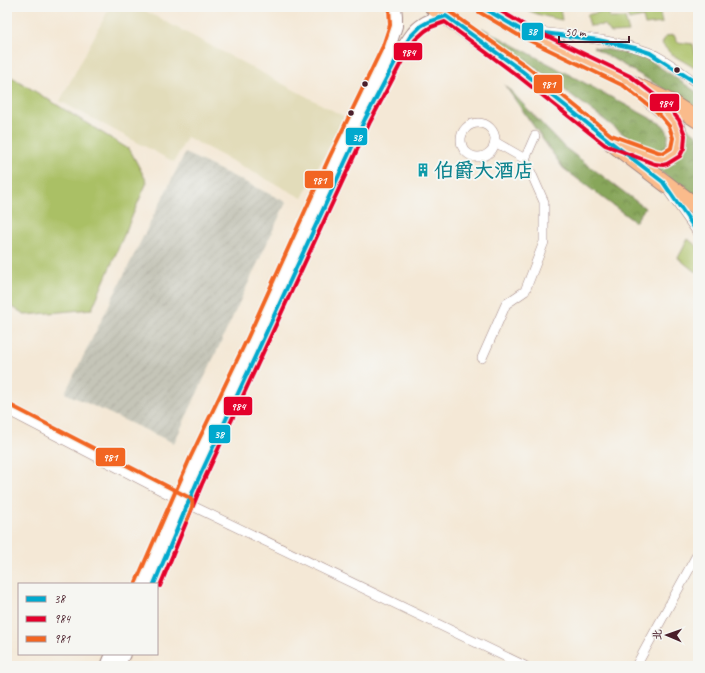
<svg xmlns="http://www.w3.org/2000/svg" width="705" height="673" font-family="Caveat,'LXGW WenKai TC',sans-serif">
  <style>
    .built { fill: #e2dcba }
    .industrial { fill: url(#industrial-furrows) }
    .green { fill: #aac065; stroke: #7a7048 }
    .forest { fill: url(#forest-crowns); stroke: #686242 }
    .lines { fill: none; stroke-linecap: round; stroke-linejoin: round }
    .minor-casing { stroke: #9f8480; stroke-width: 10 }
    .tertiary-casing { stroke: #9f8480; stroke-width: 14 }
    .trunk-casing { stroke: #9f8480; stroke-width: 18 }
    .minor { stroke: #fff; stroke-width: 9 }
    .tertiary { stroke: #fff; stroke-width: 12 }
    .trunk { stroke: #fabb8b; stroke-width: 16 }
    .bus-1-casing { stroke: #f6f6f2; stroke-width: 7 }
    .bus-2-casing { stroke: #f6f6f2; stroke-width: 7 }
    .bus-3-casing { stroke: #f6f6f2; stroke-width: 7 }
    .bus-1 { stroke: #00a9ce; stroke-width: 4 }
    .bus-2 { stroke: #e4002b; stroke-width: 4 }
    .bus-3 { stroke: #f26522; stroke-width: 4 }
    .bus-dot { fill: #4a1f2b; stroke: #f6f6f2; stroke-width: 1.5 }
    .labels { text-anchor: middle; stroke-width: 4; stroke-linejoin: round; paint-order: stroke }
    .culture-label { font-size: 20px; font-weight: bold; fill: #0d838f; stroke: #f6f6f2; text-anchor: start }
    .line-badge { stroke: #f6f6f2; stroke-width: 1.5 }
    .badge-label { font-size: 11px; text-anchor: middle; font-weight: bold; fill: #fff }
  </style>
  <defs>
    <pattern id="industrial-furrows" width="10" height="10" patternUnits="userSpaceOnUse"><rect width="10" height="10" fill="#c5c5b8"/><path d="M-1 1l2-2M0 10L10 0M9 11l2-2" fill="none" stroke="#aba99e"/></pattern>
    <pattern id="forest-crowns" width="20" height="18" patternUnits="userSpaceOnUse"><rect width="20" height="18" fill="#87a65a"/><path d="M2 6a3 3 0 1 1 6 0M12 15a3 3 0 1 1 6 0" fill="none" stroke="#70874b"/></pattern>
  </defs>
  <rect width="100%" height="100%" fill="#f6f6f2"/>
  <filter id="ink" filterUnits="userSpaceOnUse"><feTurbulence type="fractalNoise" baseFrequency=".025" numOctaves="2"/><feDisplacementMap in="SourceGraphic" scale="8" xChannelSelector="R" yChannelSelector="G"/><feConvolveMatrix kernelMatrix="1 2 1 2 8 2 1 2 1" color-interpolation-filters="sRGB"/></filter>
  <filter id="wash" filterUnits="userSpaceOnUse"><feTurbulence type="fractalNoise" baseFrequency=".012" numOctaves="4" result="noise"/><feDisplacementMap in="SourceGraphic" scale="16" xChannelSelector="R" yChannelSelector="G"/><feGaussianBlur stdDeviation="0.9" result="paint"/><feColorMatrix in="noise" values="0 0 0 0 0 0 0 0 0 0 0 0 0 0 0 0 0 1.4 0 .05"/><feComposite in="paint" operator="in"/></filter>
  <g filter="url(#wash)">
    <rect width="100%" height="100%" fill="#f4e8d6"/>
    <path class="built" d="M110 7H138L345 117 302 198 187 137 174 162 60 101Z"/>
    <path class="industrial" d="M185 153 286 202 174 443 65 393Z"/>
    <g class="green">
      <path d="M521 7H549L560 8 562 20C547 17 534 14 521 7Z"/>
      <path d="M629 7 659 8 662 23 645 25 643 17 629 20 625 8Z"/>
      <path d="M608 10 610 18H625L629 32 611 33 605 25 590 26 587 15Z"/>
      <path d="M674 35 677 42 693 44 698 65 693 67 671 54 662 44 666 36Z"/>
      <path d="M7 74 130 150 147 182 92 309 26 315 7 304Z"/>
      <path d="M688 239 698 247V272L694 271 678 258Z"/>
    </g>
    <g class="forest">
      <path d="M482 28 663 125C670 133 669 139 665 148 654 152 648 151 638 145Z"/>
      <path d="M593 47 645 57 698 93V109Z"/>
      <path d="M504 84 564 147 645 208 635 222 563 168Z"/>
      <path d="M682 124 698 136V199L651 165H660Z"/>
    </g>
  </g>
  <g filter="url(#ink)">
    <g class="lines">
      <g class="minor-casing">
        <g id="minor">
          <path d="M533 31C570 36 613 39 648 52 666 59 682 73 698 84"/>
          <circle cx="478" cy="140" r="17"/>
          <path d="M525 159 535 136"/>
          <path d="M669 192 698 233"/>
          <path d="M482 358 506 304 525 291 544 242V202L525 159 495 142"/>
          <path d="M7 410 178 499 525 666"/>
          <path d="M636 666 698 553"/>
        </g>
      </g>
      <g class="tertiary-casing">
        <g id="tertiary">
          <path d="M142 584 195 461 253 340 334 160 389 48 396 26V16L395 7"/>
          <path d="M154 584C203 464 261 349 314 231 335 184 356 138 379 92 389 72 399 51 413 33 422 22 433 18 446 16"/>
          <path d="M107 666 112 654"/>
          <path d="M118 666 124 654"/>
        </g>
      </g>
      <g class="trunk-casing">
        <g id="trunk">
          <path d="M433 7 522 71 608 140 698 208"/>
          <path d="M482 7 521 30 670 102 698 120"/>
          <path d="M622 145C631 149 656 160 664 159 668 158 674 153 676 149 688 128 663 110 649 99"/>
        </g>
      </g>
      <use href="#minor" class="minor"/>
      <use href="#tertiary" class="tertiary"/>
      <use href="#trunk" class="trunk"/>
      <g class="bus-1-casing">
        <g id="bus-1">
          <path d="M482 7 521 30 598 40 635 48 650 53 698 84"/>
          <path d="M154 584 197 482 365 119 396 60 410 37 421 26 428 22 446 16 522 71 608 140 663 182 698 233"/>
        </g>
      </g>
      <g class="bus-2-casing">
        <path id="bus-2" d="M160 586 202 484 370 122 401 63 415 40 425 31 431 27 445 22 518 76 605 145 655 164 663 165 667 164 680 156 684 148 685 135 679 120 665 103 630 76 524 25 494 7"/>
      </g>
      <g class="bus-3-casing">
        <g id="bus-3">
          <path d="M443 7 526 66 611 135 658 152 663 153 671 148 673 138 669 126 657 112 624 86 518 35 479 12"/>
          <path d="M10 405 190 498C196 504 189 513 187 520"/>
          <path d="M136 582 190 458 248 337 329 158 383 46 390 25 389 8"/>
        </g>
      </g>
      <use href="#bus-1" class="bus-1"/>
      <use href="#bus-2" class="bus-2"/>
      <use href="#bus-3" class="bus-3"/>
    </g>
  </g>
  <defs>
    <g id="building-bare" transform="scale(1.08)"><path d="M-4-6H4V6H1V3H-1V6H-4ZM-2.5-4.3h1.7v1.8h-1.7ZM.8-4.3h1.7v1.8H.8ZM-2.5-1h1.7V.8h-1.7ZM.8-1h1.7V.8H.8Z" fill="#0f9aa8" stroke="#f6f6f2" stroke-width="2.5" paint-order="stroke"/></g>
  </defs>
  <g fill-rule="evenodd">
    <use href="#building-bare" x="423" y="170"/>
  </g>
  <g class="bus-dot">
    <circle cx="677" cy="70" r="3.5"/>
    <circle cx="365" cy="84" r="3.5"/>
    <circle cx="351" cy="113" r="3.5"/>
  </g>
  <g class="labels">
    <g class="culture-label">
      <text x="434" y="177">伯爵大酒店</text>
    </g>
  </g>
  <g class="line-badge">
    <rect x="521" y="22" width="23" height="19" rx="4" fill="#00a9ce"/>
    <rect x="393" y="42" width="30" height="19" rx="4" fill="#e4002b"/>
    <rect x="533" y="74" width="30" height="20" rx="4" fill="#f26522"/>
    <rect x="649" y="93" width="31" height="19" rx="4" fill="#e4002b"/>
    <rect x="345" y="127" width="23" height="19" rx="4" fill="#00a9ce"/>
    <rect x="304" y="170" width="30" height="19" rx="4" fill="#f26522"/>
    <rect x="223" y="396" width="30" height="20" rx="4" fill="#e4002b"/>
    <rect x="208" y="424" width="23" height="20" rx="4" fill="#00a9ce"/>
    <rect x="95" y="447" width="31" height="20" rx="4" fill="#f26522"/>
  </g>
  <g class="badge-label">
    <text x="532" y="35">38</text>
    <text x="408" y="56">984</text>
    <text x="548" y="88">981</text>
    <text x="665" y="107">984</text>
    <text x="357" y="141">38</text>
    <text x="319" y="184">981</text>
    <text x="238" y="410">984</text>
    <text x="219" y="438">38</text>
    <text x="110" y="461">981</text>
  </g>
  <rect width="705" height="673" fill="none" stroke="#f6f6f2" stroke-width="24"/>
  <rect x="18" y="583" width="140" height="72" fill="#f6f6f2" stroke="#b1a0a2"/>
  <rect x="26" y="596" width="20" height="6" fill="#00a9ce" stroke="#b1a0a2"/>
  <text x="54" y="603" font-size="12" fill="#4a1f2b">38</text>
  <rect x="26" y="616" width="20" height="6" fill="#e4002b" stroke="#b1a0a2"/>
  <text x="54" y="623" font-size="12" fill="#4a1f2b">984</text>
  <rect x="26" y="636" width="20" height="6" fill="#f26522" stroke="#b1a0a2"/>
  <text x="54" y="643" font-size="12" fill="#4a1f2b">981</text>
  <g transform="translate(667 635) rotate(272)" stroke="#f6f6f2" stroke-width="3" paint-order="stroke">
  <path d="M0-3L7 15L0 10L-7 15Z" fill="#4a1f2b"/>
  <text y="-6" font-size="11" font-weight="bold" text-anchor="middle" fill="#4a1f2b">北</text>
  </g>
  <path d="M559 36v6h70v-6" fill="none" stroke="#4a1f2b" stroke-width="2"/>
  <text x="565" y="36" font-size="12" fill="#4a1f2b" stroke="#f6f6f2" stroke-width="3" paint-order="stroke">50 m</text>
</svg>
